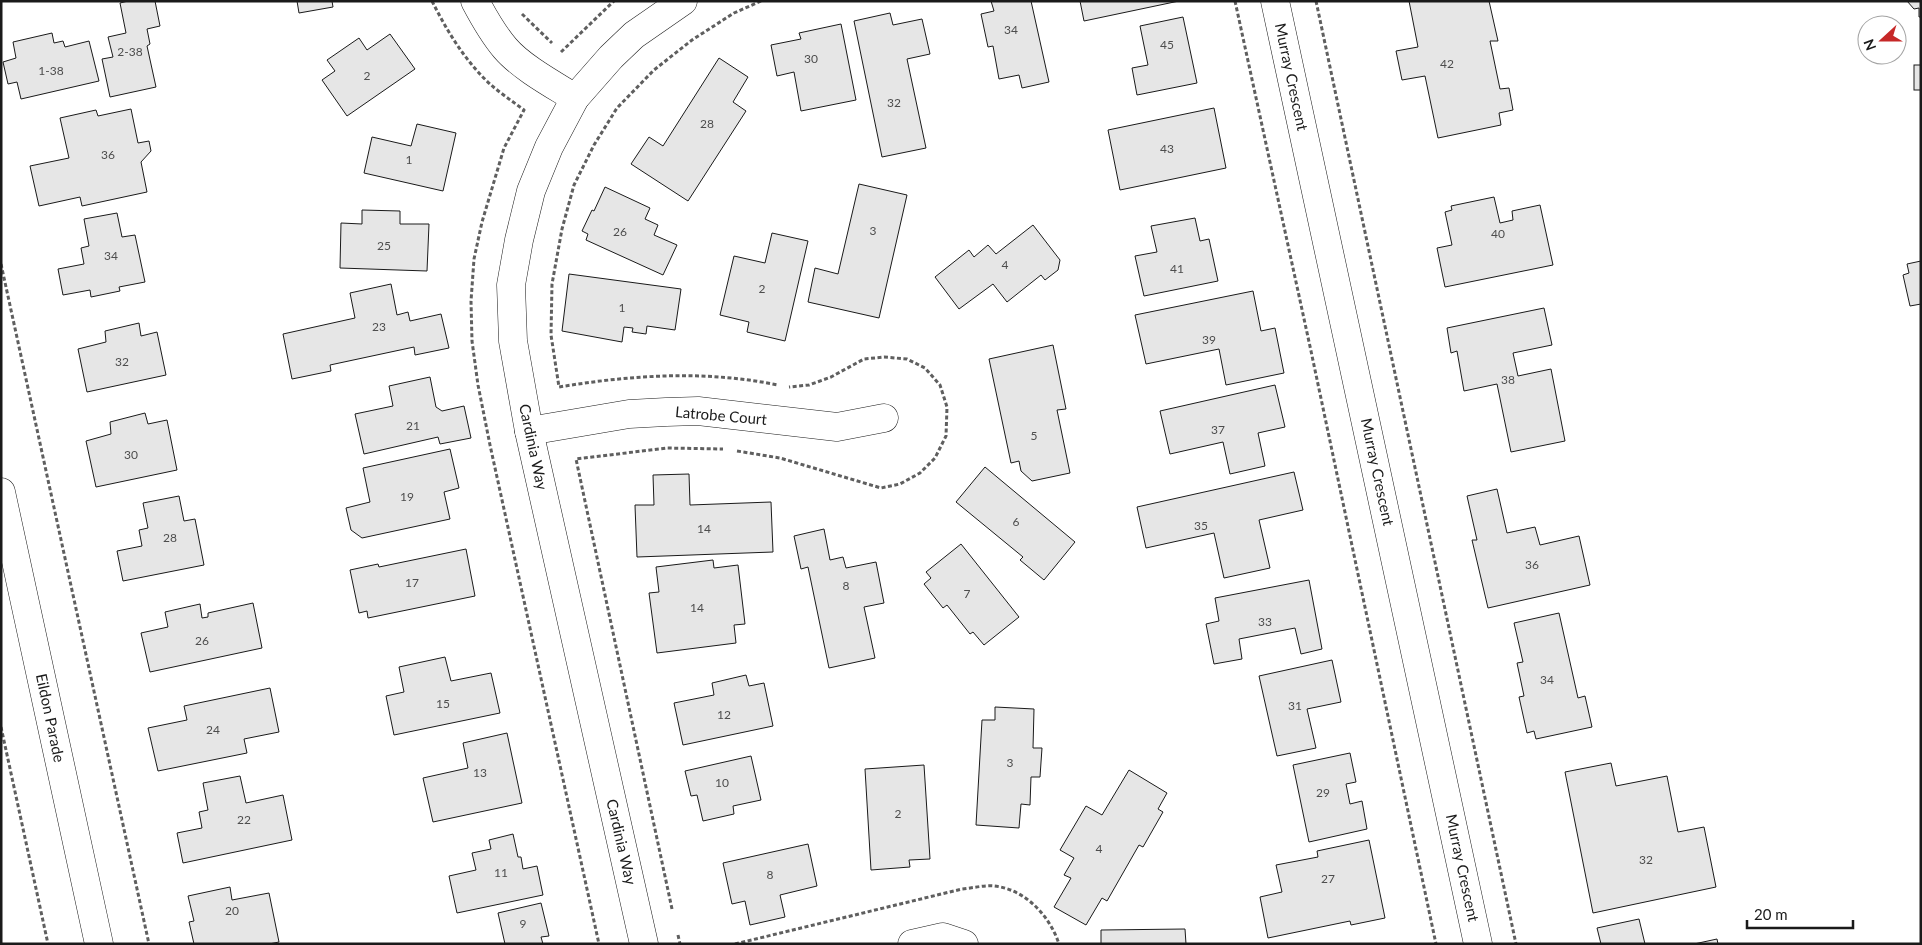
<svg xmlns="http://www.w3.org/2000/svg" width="1922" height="945" font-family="Lato,sans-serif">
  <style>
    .building { fill: #e6e6e6; stroke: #1a1a1a }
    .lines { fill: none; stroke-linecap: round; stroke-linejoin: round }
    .street-casing { stroke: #1a1a1a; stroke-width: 29 }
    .path { stroke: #5f5f5f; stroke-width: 3; stroke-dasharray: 4 2.5; stroke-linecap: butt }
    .street { stroke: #fff; stroke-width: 28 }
    .labels { text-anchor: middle; stroke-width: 4; stroke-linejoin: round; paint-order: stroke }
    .number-label { font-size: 12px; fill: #4d4d4d }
    .street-label { font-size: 15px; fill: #1a1a1a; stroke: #fff }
  </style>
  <rect width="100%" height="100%" fill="#fff"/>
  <g class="building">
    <path d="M128 1H155L160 26 147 29 150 44 147 46 156 87 110 97 102 59 113 57 108 37 126 33 120 3Z"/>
    <path d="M297 1H332L333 7 299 13Z"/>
    <path d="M991 1H1031L1049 82 1022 88 1019 75 999 79 993 46 988 47 981 14 994 11Z"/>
    <path d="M1080 1H1179L1084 21Z"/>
    <path d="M1409 1H1489L1498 41H1490L1500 89 1509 88 1513 110 1499 113 1501 125 1438 138 1425 76 1402 80 1396 51 1418 47Z"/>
    <path d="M1907 1H1921V17H1919V8L1914 9Z"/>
    <path d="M890 13 893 25 922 19 930 54 907 59 926 148 882 157 854 21Z"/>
    <path d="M1183 17 1197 83 1137 95 1132 68 1148 65 1140 26Z"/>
    <path d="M841 24 856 100 801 111 794 72 777 76 771 45 801 39 799 33Z"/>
    <path d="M52 33 54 43 63 41 65 47 89 41 99 81 21 99 17 82 8 84 3 62 16 58 13 42Z"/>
    <path d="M390 34 415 69 347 116 322 80 335 71 327 60 359 38 367 50Z"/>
    <path d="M719 58 748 77 733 102 746 111 688 201 631 164 649 137 663 146Z"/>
    <rect x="1914" y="65" width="7" height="25"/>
    <path d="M1214 108 1226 168 1120 190 1108 130Z"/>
    <path d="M131 109 138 143 149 141 151 151 141 162 147 192 82 206 80 197 39 206 30 166 69 158 60 118 96 110 98 116Z"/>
    <path d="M417 124 456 133 443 191 364 173 372 137 411 146Z"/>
    <path d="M859 184 907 195 879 318 808 302 815 268 838 274Z"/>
    <path d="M605 187 650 208 645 219 658 225 654 235 677 245 663 275 586 240 588 234 582 231 592 210 594 211Z"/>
    <path d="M1494 197 1500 223 1513 220 1512 211 1540 205 1553 265 1445 287 1437 248 1452 245 1445 212 1452 210 1451 206Z"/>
    <path d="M362 210 400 211V224H429L427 271 340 268 341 223 362 224Z"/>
    <path d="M117 213 122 237 135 235 145 282 119 287 120 291 91 297 90 290 63 295 58 269 84 264 81 248 89 246 84 219Z"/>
    <path d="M1195 218 1200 241 1209 239 1218 281 1144 296 1135 256 1157 252 1151 226Z"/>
    <path d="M1033 225 1060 260 1058 270 1045 280 1041 275 1007 302 993 284 959 309 935 277 969 250 974 257 988 245 996 254Z"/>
    <path d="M772 233 808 241 785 341 747 332 749 322 720 315 734 256 765 263Z"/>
    <path d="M1921 261V304L1910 306 1903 275 1909 273 1907 264Z"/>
    <path d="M569 274 681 289 675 330 647 326 646 334 632 332 633 328 624 327 622 342 562 331Z"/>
    <path d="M391 284 397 315 408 312 410 321 441 314 449 348 415 355 414 347 330 365 331 371 292 379 283 334 355 318 350 293Z"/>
    <path d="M1253 291 1261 331 1275 328 1284 373 1226 385 1219 349 1146 364 1135 315Z"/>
    <path d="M1544 308 1552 345 1513 353 1518 376 1551 369 1565 441 1511 452 1497 384 1464 391 1457 351 1451 353 1447 328Z"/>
    <path d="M139 323 141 336 157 332 166 375 87 392 78 349 106 342 105 331Z"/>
    <path d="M1053 345 1066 409 1057 410 1070 473 1032 481 1021 471 1019 461 1011 463 989 359Z"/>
    <path d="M430 377 436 407 442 411 464 406 471 438 440 444 438 437 364 454 355 414 393 406 389 386Z"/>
    <path d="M1275 385 1285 427 1258 433 1265 466 1230 474 1223 442 1170 454 1160 411Z"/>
    <path d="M145 413 148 424 167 420 177 470 96 487 86 441 111 434 110 422Z"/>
    <path d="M450 449 459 488 444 492 450 519 362 538 351 530 346 508 370 502 363 468Z"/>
    <path d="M985 467 1075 542 1044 580 1020 560 1023 557 956 502Z"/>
    <path d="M1294 472 1303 510 1259 520 1270 568 1224 578 1214 533 1146 548 1137 507Z"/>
    <path d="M689 474 690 505 771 502 773 552 637 557 635 505H654L653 475Z"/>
    <path d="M1497 489 1507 533 1535 527 1540 545 1579 536 1590 585 1488 608 1472 540H1477L1467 496Z"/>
    <path d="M179 496 184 521 195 519 204 565 123 581 117 551 142 546 139 530 148 528 143 503Z"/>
    <path d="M824 529 830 560 843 557 846 568 876 562 884 603 864 607 875 658 829 668 808 567 801 569 794 536Z"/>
    <path d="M961 544 1019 617 984 645 973 632 970 634 947 605 943 608 924 584 931 578 926 572Z"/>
    <path d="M466 549 475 596 368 618 367 611 359 613 350 570 378 564 379 567Z"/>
    <path d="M713 560 714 568 738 565 745 624 734 625 736 643 657 653 649 593 659 592 656 567Z"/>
    <path d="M1309 580 1322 649 1301 654 1295 628 1239 639 1242 659 1214 664 1206 624 1219 621 1215 598Z"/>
    <path d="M253 603 262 648 150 672 141 633 168 627 165 612 200 604 202 618 208 617V613Z"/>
    <path d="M1559 613 1578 698 1585 696 1592 727 1536 739 1534 731 1527 733 1519 697 1524 696 1517 663 1523 662 1514 623Z"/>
    <path d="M445 657 451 681 491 673 500 713 394 735 386 696 404 692 399 667Z"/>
    <path d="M1332 660 1341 702 1307 709 1316 748 1277 756 1259 676Z"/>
    <path d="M746 675 749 686 764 683 773 726 683 745 674 703 714 695 712 683Z"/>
    <path d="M270 688 279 732 244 739 247 753 158 771 148 728 187 720 184 706Z"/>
    <path d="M995 707 1034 709 1033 748H1042L1040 777H1031L1030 805 1021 804 1019 828 976 825 982 720H995Z"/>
    <path d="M507 733 522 803 433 822 423 778 468 768 463 743Z"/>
    <path d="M1350 753 1356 782 1346 784 1350 804 1362 801 1367 829 1309 842 1293 765Z"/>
    <path d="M751 756 761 800 733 806 734 814 703 821 697 795 691 796 685 771Z"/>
    <path d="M1611 763 1616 786 1667 776 1678 832 1704 827 1716 887 1593 913 1565 772Z"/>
    <path d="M924 765 930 859 909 860 910 867 871 870 865 769Z"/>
    <path d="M1129 770 1167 793 1158 809 1163 812 1143 847 1139 845 1107 901 1102 898 1086 925 1054 907 1071 878 1064 875 1074 858 1060 850 1086 806 1102 815Z"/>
    <path d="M240 776 246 803 283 795 292 840 183 863 177 833 202 828 199 812 208 810 203 783Z"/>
    <path d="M513 834 518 857H521L523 869 537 866 543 895 457 913 449 876 476 870 472 853 491 849 489 840Z"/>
    <path d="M1369 840 1385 918 1351 925 1350 921 1268 938 1260 897 1282 892 1276 865 1318 857 1317 851Z"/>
    <path d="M808 844 817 886 780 895 785 917 750 925 745 901 732 904 723 863Z"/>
    <path d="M230 887 232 900 269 893 279 942 269 944H194L189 922 194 921 188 896Z"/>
    <path d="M541 903 549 936 541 937 543 944H505L498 913Z"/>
    <path d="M1639 919 1645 944H1601L1597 928Z"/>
    <path d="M1185 929 1186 944H1101V930Z"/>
    <path d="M1717 939 1718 944H1694Z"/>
  </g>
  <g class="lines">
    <g class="street-casing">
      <g id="street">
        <path d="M475 1C484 18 493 34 505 48 521 67 554 85 575 98"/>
        <path d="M1275 1 1478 944"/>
        <path d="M529 431 629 414 666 412 698 411 837 427 884 418"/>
        <path d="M1 492 99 944"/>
        <path d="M644 944 529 431 513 341 511 285 519 240 531 191 549 147 575 98 611 57 634 35 683 1"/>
        <path d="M912 944 943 937 964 944"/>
      </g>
    </g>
    <g class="path">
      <path d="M432 1C447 31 465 61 490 84 500 93 512 101 524 110L504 148 482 222 474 259 471 301 472 341 478 385 490 445 599 944"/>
      <path d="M761 1 734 13 692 40 654 70 617 108 594 145 574 185 562 229 552 284 551 335 559 387C632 375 705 370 778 385"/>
      <path d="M1235 1 1311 351 1436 944"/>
      <path d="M1316 1 1516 944"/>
      <path d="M522 14 552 43"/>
      <path d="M561 52 614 1"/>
      <path d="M1 264 149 944"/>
      <path d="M737 451 780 458 881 488 900 484 920 473 935 458 946 436 947 407 940 385 925 368 907 359 884 357 864 359 831 377 809 385 789 387"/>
      <path d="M1 727 48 944"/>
      <path d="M672 909 576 459 667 448 723 449"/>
      <path d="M678 935 680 944"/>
      <path d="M735 944 962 889C973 888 984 885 994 886 1025 889 1050 916 1059 944"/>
    </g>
    <use href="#street" class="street"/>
  </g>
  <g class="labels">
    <g class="number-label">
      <text x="1011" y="34">34</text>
      <text x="1167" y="49">45</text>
      <text x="130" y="56">2-38</text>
      <text x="811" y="63">30</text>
      <text x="1447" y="68">42</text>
      <text x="51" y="75">1-38</text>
      <text x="367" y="80">2</text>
      <text x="894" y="107">32</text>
      <text x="707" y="128">28</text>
      <text x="1167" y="153">43</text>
      <text x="108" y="159">36</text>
      <text x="409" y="164">1</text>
      <text x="873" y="235">3</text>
      <text x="620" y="236">26</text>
      <text x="1498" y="238">40</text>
      <text x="384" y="250">25</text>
      <text x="111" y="260">34</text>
      <text x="1005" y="269">4</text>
      <text x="1177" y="273">41</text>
      <text x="762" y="293">2</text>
      <text x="622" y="312">1</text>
      <text x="379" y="331">23</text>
      <text x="1209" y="344">39</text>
      <text x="122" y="366">32</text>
      <text x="1508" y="384">38</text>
      <text x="413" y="430">21</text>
      <text x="1218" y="434">37</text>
      <text x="1034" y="440">5</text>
      <text x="131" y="459">30</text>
      <text x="407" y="501">19</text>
      <text x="1016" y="526">6</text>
      <text x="1201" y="530">35</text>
      <text x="704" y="533">14</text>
      <text x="170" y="542">28</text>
      <text x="1532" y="569">36</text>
      <text x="412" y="587">17</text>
      <text x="846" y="590">8</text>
      <text x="967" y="598">7</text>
      <text x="697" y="612">14</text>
      <text x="1265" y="626">33</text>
      <text x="202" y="645">26</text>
      <text x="1547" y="684">34</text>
      <text x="443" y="708">15</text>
      <text x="1295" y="710">31</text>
      <text x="724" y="719">12</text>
      <text x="213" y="734">24</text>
      <text x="1010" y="767">3</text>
      <text x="480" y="777">13</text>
      <text x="722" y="787">10</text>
      <text x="1323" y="797">29</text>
      <text x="898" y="818">2</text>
      <text x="244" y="824">22</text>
      <text x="1099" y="853">4</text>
      <text x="1646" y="864">32</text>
      <text x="501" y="877">11</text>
      <text x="770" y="879">8</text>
      <text x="1328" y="883">27</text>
      <text x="232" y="915">20</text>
      <text x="523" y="928">9</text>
    </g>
    <g class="street-label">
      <text transform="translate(1291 77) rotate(78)" y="5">Murray Crescent</text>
      <text transform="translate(721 416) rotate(5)" y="5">Latrobe Court</text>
      <text transform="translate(533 447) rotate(78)" y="5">Cardinia Way</text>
      <text transform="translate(1377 472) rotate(78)" y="5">Murray Crescent</text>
      <text transform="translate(50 718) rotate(78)" y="5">Eildon Parade</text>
      <text transform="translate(621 842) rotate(77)" y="5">Cardinia Way</text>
      <text transform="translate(1462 868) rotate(78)" y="5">Murray Crescent</text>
    </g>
  </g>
  <rect width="1922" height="945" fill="none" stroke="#1a1a1a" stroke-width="5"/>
  <g transform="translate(1882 40) rotate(249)"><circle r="24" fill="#ffffff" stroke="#a3a3a3"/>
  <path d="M0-4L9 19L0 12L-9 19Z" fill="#c62828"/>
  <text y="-8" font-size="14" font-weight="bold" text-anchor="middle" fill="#1a1a1a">N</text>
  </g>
  <path d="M1747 920v8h106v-8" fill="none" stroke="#1a1a1a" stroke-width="2.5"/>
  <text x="1754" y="920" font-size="15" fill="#1a1a1a" stroke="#ffffff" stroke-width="4" paint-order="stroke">20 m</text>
</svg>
